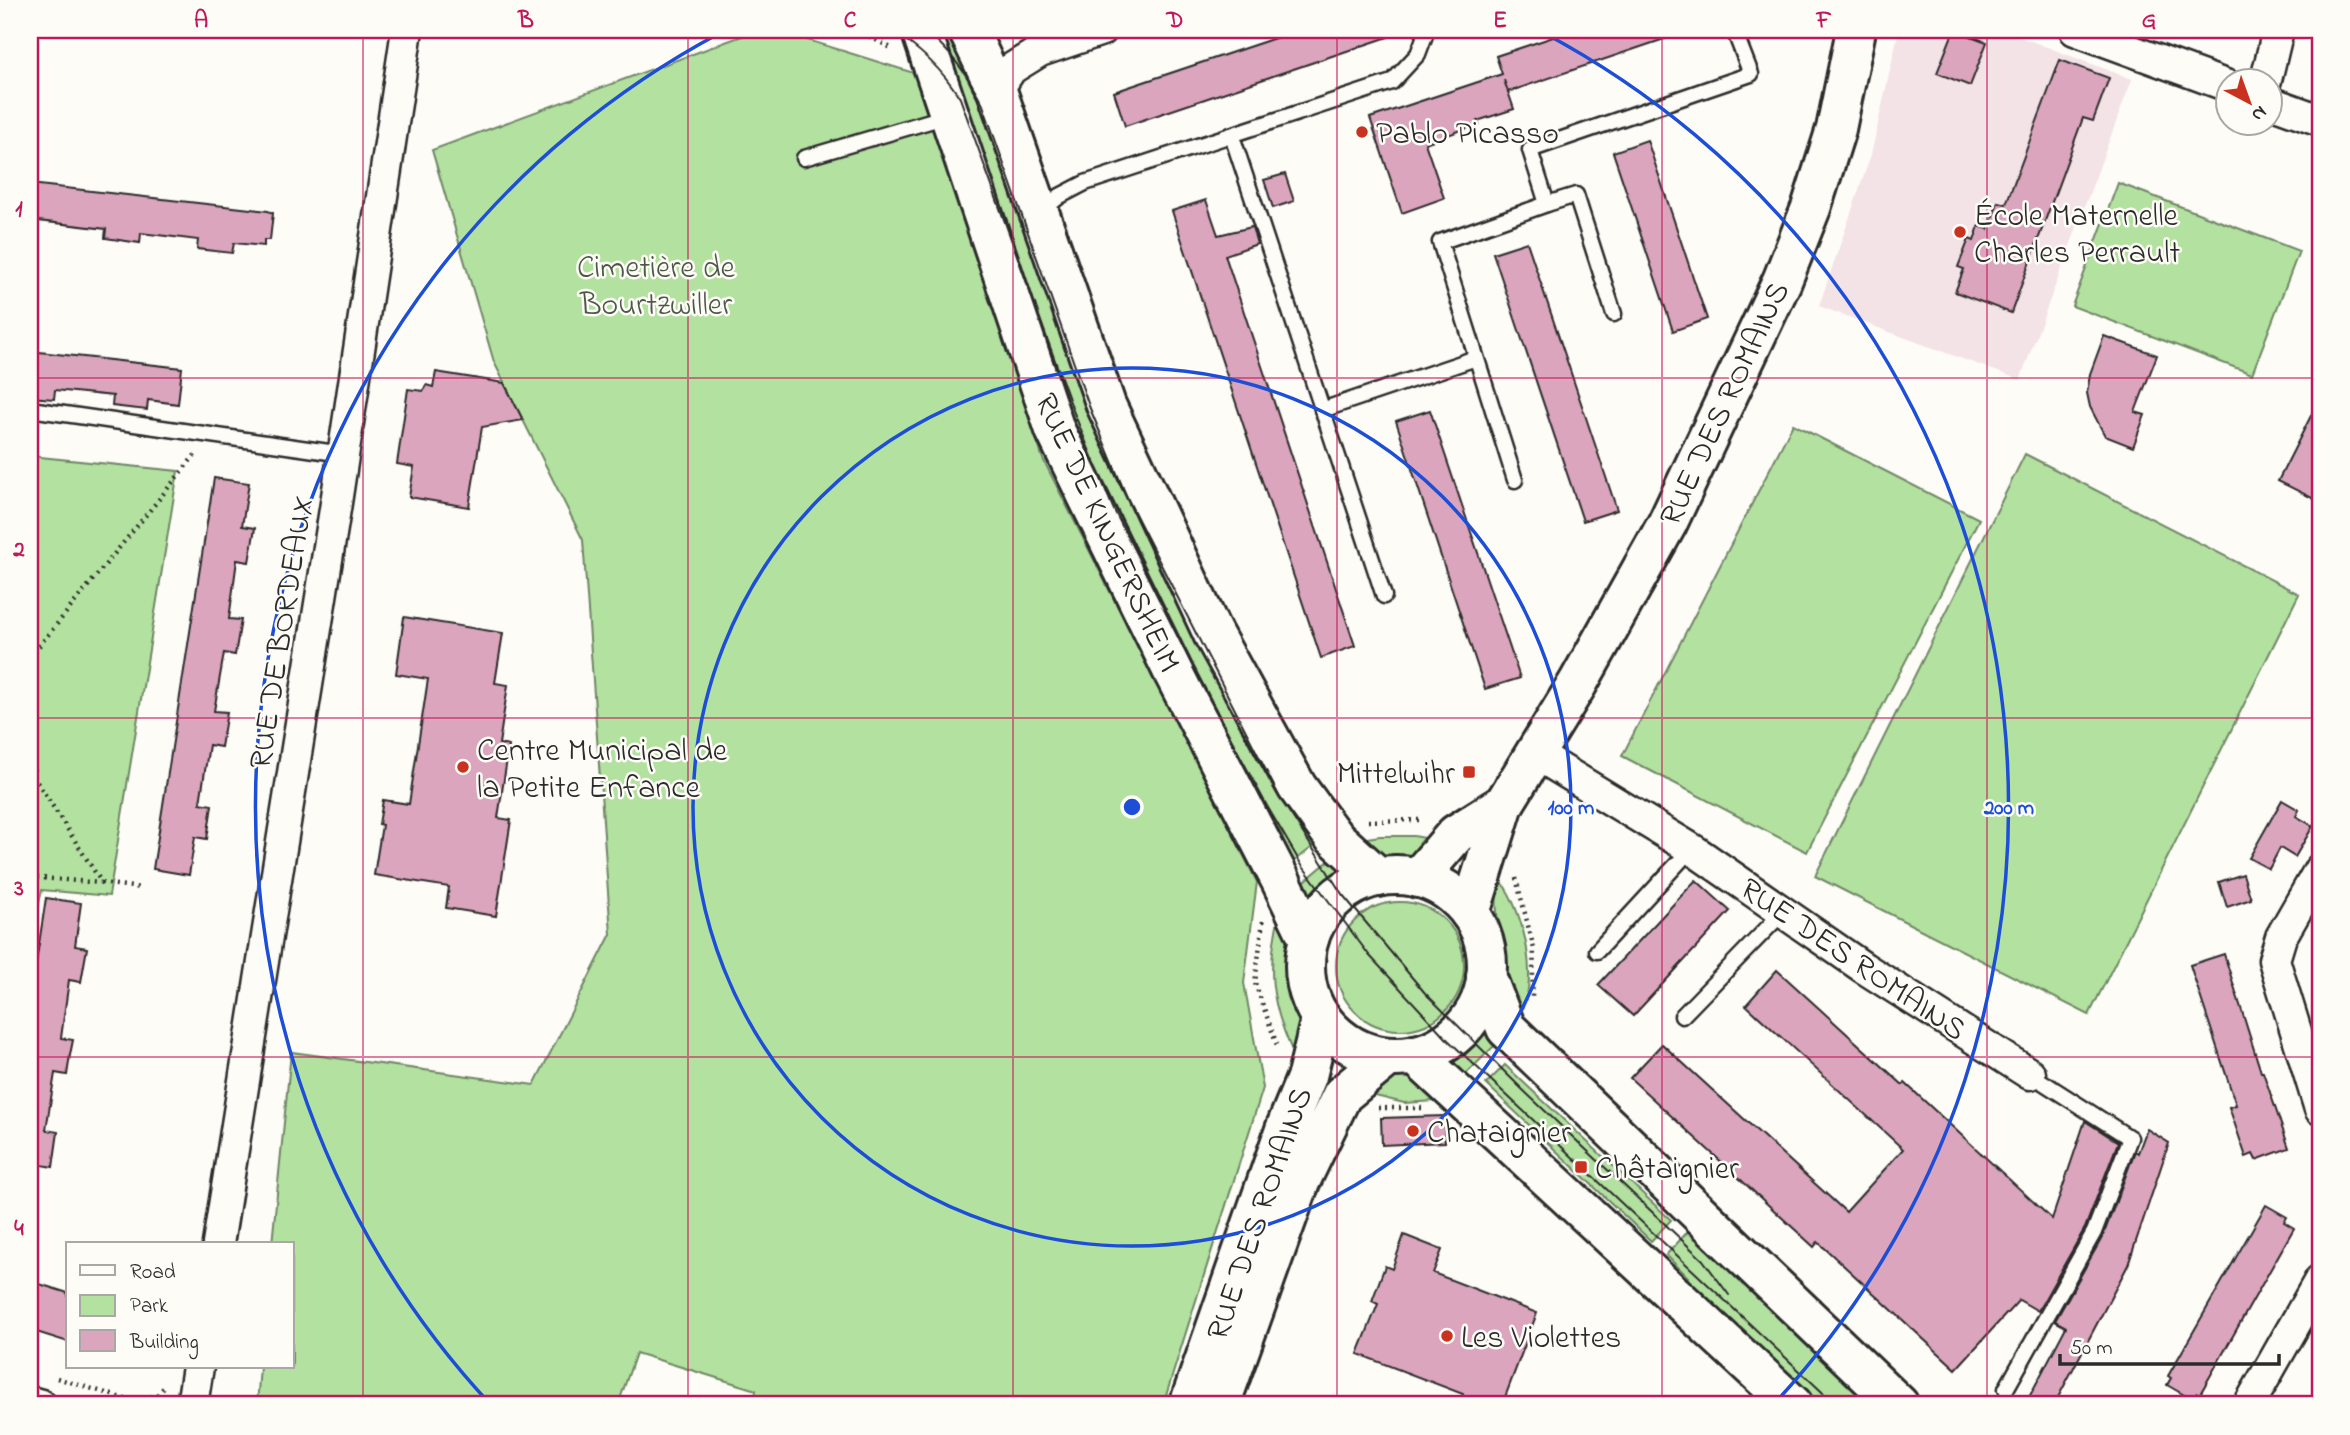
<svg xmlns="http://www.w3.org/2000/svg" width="2350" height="1435" font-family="'Indie Flower',sans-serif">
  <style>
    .built { fill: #f3e2e6 }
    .green { fill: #b3e1a0; stroke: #6f8666; stroke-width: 2 }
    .building { fill: #dba5bd; stroke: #2b2b2b; stroke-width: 2 }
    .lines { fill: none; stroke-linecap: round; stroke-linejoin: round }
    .service-casing { stroke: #2b2b2b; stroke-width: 19 }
    .minor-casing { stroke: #2b2b2b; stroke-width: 35 }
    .secondary-casing { stroke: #2b2b2b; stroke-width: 44 }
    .path { stroke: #2b2b2b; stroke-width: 4.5; stroke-dasharray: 2 5; stroke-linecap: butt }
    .service { stroke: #fdfcf7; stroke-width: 14 }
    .minor { stroke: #fdfcf7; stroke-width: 30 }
    .secondary { stroke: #fdfcf7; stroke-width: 38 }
    .tram { stroke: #2b2b2b; stroke-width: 2 }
    .grid { fill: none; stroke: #c2185b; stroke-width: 2; stroke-opacity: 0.55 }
    .ring { fill: none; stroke: #1d4ed8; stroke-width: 3.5 }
    .poi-dot { fill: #c8321e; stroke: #fdfcf7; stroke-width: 2.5 }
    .labels { text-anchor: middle; stroke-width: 5; stroke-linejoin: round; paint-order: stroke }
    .poi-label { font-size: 32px; fill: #2b2b2b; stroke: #fdfcf7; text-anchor: start }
    .park-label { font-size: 32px; fill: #4d5848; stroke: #fdfcf7 }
    .street-label { font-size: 32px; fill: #2b2b2b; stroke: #fdfcf7 }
    .centre { fill: #1d4ed8; stroke: #fdfcf7; stroke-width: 3.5 }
    .ring-label { font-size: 21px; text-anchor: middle; font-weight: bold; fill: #1d4ed8; stroke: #fdfcf7; stroke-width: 5; stroke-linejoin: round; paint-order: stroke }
    .neatline { fill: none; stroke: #c2185b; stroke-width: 2.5 }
    .grid-label { font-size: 23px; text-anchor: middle; font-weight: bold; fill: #c2185b }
  </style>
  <rect width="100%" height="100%" fill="#fdfcf7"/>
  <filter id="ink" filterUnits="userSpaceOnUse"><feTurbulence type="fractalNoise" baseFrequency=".0143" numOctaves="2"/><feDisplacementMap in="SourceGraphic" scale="14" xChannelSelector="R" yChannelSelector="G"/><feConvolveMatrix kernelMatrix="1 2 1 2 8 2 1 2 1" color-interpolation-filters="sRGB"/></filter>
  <g filter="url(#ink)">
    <path class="built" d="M1899 30H2001L2132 79 2020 380 1819 306 1871 155Z"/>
    <g class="green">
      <path d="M758 30H776L917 74 1043 459 1257 882 1244 983 1263 1088 1163 1405H754L756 1390 636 1353 618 1405H257L260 1367H292V1244H272L291 1052 534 1085 611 934 583 540 494 362 432 150Z"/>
      <path d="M937 30H950L959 44 1093 387 1324 838 1287 867 1072 428Z"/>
      <path d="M2118 183 2299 251 2252 374 2072 306Z"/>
      <path d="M1793 424 1979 519 1807 852 1622 756Z"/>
      <path d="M2025 454 2299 594 2089 1015 1815 876Z"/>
      <path d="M30 456 178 471 109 896 42 890 30 943Z"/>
      <path d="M1380 836H1414L1436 840C1404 868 1386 863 1353 840Z"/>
      <path d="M1337 854 1345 873 1316 899 1308 898 1299 886Z"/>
      <path d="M1499 881H1501C1524 912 1541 983 1518 1016L1505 982V949L1497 914 1496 889Z"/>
      <circle cx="1400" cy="966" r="64"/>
      <path d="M1280 912 1296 929C1294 946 1291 962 1293 979 1298 1013 1303 1020 1294 1055 1270 1002 1266 968 1280 912Z"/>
      <path d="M1485 1030 1491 1031 1500 1040 1463 1077 1453 1064 1456 1056Z"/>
      <path d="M1505 1065 1671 1220 1651 1241 1486 1084Z"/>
      <path d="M1392 1072 1409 1073 1439 1097 1436 1101 1404 1103 1367 1094Z"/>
      <path d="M1694 1225 1883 1405H1820L1766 1360 1682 1285 1688 1277 1666 1255Z"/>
    </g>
    <g class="building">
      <path d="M1299 30H1400V33L1125 126 1114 92Z"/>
      <path d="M1574 30H1678L1679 34 1508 92 1504 80 1514 109 1477 121 1479 124 1425 143 1444 198 1402 213 1370 118 1502 74 1496 56Z"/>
      <path d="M1954 30 1987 42 1970 86 1937 73Z"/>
      <path d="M2060 60 2109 78 2093 121 2083 118 2011 313 1955 292 1964 269 1958 267 1969 239 1974 241 1979 226 1988 229 1998 202 2006 204Z"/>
      <path d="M1647 140 1707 319 1673 331 1613 152Z"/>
      <path d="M1285 174 1294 201 1273 208 1264 180Z"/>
      <path d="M30 184 268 211 273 213 270 240H264V246L234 243 232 253 197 249 198 240 166 236 141 233 140 243 105 238 106 229 30 220Z"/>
      <path d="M1206 200 1218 235 1252 227 1257 244 1225 255 1355 646 1321 658 1172 211Z"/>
      <path d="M1527 242 1617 510 1583 521 1493 253Z"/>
      <path d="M2104 336 2157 355 2135 412 2145 415 2133 447 2105 436 2090 407 2087 393 2090 374Z"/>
      <path d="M30 351 182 368 178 404 148 400 147 410 129 408 112 406 113 396 55 390 54 399 30 397Z"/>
      <path d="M436 372 504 383 523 420 482 427 469 507 409 497 414 467 397 464 408 389 423 391 426 385 433 387Z"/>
      <path d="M2320 398V502L2278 481Z"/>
      <path d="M1430 410 1520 678 1485 689 1396 421Z"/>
      <path d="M214 478 249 483 242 526 255 528 249 562 237 560 229 619 241 620 235 655 224 653 214 711 227 712 221 747 209 745 204 777 200 803 212 805 207 839 195 837 189 875 153 869Z"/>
      <path d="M404 617 503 633 495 683 508 685 499 744 509 746 498 818 511 820 496 916 446 908 449 887 374 875 382 825 379 824 383 800 409 804 428 679 396 674Z"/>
      <path d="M2282 800 2299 810 2296 816 2313 826 2295 857 2280 848 2269 869 2249 858Z"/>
      <path d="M2243 874 2251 899 2227 907 2219 882Z"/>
      <path d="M1696 880 1730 911 1633 1016 1598 985Z"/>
      <path d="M46 898 81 903 75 946 87 948 81 982 69 980 61 1038 73 1040 70 1055 67 1075 55 1073 46 1130 58 1132 53 1167 30 1163V1002Z"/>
      <path d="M2224 954 2261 1072H2263L2289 1148 2256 1160 2253 1154 2246 1157 2229 1107 2236 1105 2190 965Z"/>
      <path d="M1777 970 1903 1085 1905 1083 2052 1219 2085 1121 2118 1142 2085 1228 2038 1311 2019 1300 1956 1369 1818 1242 1814 1247 1630 1078 1662 1044 1846 1212 1903 1149 1746 1005Z"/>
      <path d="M1444 1116 1445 1142 1382 1145 1381 1118Z"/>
      <path d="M2147 1129 2169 1143 2128 1265 2054 1405H2025L2066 1327 2055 1321 2103 1236 2135 1151 2138 1153Z"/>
      <path d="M2266 1205 2287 1217 2284 1222 2294 1228 2200 1394 2197 1393 2193 1400 2167 1385 2171 1378 2168 1376Z"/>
      <path d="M1404 1235 1442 1250 1433 1273 1537 1313 1502 1405H1459L1463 1394 1358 1354 1378 1304 1372 1301 1385 1266 1392 1269Z"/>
      <path d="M30 1281 68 1293V1342L30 1330Z"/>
    </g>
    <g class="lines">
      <g class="service-casing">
        <g id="service">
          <path d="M1232 136 1384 596"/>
          <path d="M804 158 947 116"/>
          <path d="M1547 204 1576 195 1614 314"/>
          <path d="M1041 211 1060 196 1085 183 1392 82 1418 54 1427 30"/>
          <path d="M30 409 343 454"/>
          <path d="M1322 410 1476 358"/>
          <path d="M1515 480 1440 242 1547 204 1530 150 1751 74 1734 30"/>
          <path d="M1597 951 1691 849"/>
          <path d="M1682 1016 1783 912"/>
          <path d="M2006 1389 2094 1232 2130 1138 2030 1074"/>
        </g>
      </g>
      <g class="minor-casing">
        <g id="minor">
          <path d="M2075 30 2228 86"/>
          <path d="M2266 80 2278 30"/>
          <path d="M997 91 1011 69 1040 51 1102 30"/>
          <path d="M2270 102 2320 120"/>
          <path d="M1534 753 1695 851 1864 968 2030 1074"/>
          <path d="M2320 869 2281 937 2274 960 2320 1109"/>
          <path d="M218 1244 336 503 407 30"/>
          <path d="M30 1402 41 1405"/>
          <path d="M192 1405 198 1367"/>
          <path d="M2249 1405 2320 1280"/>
        </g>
      </g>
      <g class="secondary-casing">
        <g id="secondary">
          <path d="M921 30 1055 430 1174 674 1281 881 1309 939"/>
          <path d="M968 30 997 91 1106 405 1213 634 1297 787 1333 836 1378 877"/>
          <circle cx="1396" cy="966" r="91"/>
          <path d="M1418 878 1456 834 1504 804"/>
          <path d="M1470 913 1504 804 1578 683 1667 524 1782 281 1811 208 1836 129 1856 30"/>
          <path d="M1486 976 1506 1028 1899 1405"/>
          <path d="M1415 1055 1793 1405"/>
          <path d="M1189 1405 1286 1127 1307 1076 1321 1018"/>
          <path d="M1220 1405 1300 1182 1342 1095 1388 1057"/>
        </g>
      </g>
      <g class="path">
        <path d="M857 30 893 49"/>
        <path d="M30 657 195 455"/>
        <path d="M30 685 34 777 102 883 141 888"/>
        <path d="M1368 821 1422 820"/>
        <path d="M30 877 102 883"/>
        <path d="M1516 878 1534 949 1532 997"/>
        <path d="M1263 921 1255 983 1278 1048"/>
        <path d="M1378 1108H1422"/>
        <path d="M57 1378 135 1402 157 1395 165 1386"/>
      </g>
      <use href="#service" class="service"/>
      <use href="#minor" class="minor"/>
      <use href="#secondary" class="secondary"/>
      <g class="tram">
        <path d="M890 30C920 48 942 69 960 98L1074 413 1113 508 1205 691 1267 806 1301 864 1369 955 1448 1040 1836 1405"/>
        <path d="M925 30C950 51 969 76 983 105L1089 406 1128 500 1279 796 1342 894 1425 993 1524 1091 1703 1260 1729 1295"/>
      </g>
    </g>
  </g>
  <path class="grid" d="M363 30V1405M688 30V1405M1013 30V1405M1337 30V1405M1662 30V1405M1987 30V1405M30 378H2320M30 718H2320M30 1057H2320"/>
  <g class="ring">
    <circle cx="1132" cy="807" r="439"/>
    <path d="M491 1405A877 877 0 0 1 720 33M1544 33A877 877 0 0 1 1773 1405"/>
  </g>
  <g class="poi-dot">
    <circle cx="1362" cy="132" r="7"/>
    <circle cx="1960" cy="232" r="7"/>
    <circle cx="463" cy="767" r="7"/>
    <rect x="1462" y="765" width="14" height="14" rx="3.5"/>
    <circle cx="1413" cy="1131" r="7"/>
    <rect x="1574" y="1160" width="14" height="14" rx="3.5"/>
    <circle cx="1447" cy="1336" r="7"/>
  </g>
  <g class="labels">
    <g class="poi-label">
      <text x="1376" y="143">Pablo Picasso</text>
      <text x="1974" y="225">École Maternelle<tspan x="1974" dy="37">Charles Perrault</tspan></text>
      <text x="477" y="760">Centre Municipal de<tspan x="477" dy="37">la Petite Enfance</tspan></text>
      <text x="1455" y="783" text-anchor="end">Mittelwihr</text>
      <text x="1427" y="1142">Chataignier</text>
      <text x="1595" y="1178">Châtaignier</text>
      <text x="1461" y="1347">Les Violettes</text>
    </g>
    <g class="park-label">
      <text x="656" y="277">Cimetière de<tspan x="656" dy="37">Bourtzwiller</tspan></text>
    </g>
    <g class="street-label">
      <text transform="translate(1723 403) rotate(-65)" y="11">RUE DES ROMAINS</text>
      <text transform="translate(1109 532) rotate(65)" y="11">RUE DE KINGERSHEIM</text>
      <text transform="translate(280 632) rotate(-81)" y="11">RUE DE BORDEAUX</text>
      <text transform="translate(1854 958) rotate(34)" y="11">RUE DES ROMAINS</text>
      <text transform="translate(1258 1213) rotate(-71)" y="11">RUE DES ROMAINS</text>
    </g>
  </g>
  <circle cx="1132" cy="807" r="10" class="centre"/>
  <g class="ring-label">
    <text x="1571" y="814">100 m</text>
    <text x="2009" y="814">200 m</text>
  </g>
  <rect width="2350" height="1435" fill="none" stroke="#fdfcf7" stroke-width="77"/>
  <rect x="66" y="1242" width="228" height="126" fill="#fdfcf7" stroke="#a9a8a5" stroke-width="2"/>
  <rect x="80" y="1265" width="35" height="10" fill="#fdfcf7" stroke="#a9a8a5" stroke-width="2"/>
  <text x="130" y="1278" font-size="21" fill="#2b2b2b">Road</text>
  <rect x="80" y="1295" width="35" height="21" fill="#b3e1a0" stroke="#a9a8a5" stroke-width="2"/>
  <text x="130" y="1312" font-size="21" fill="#2b2b2b">Park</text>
  <rect x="80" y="1330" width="35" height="21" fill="#dba5bd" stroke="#a9a8a5" stroke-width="2"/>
  <text x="130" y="1348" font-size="21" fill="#2b2b2b">Building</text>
  <g transform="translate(2249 102) rotate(139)"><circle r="33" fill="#fdfcf7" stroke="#a9a8a5" stroke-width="2"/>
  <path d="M0-5L12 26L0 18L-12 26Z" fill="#c8321e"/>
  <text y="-10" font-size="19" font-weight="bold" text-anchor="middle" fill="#2b2b2b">N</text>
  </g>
  <path d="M2060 1354v10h219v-10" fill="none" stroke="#2b2b2b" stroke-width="3.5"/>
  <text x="2070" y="1354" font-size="21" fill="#2b2b2b" stroke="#fdfcf7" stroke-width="5" paint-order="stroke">50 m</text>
  <rect x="38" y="38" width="2274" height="1358" class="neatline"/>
  <g class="grid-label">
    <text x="201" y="27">A</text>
    <text x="526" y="27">B</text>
    <text x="850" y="27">C</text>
    <text x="1175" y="27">D</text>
    <text x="1500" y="27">E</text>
    <text x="1824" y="27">F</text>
    <text x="2149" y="27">G</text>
    <text x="19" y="216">1</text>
    <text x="19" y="556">2</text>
    <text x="19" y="895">3</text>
    <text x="19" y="1235">4</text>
  </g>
</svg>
